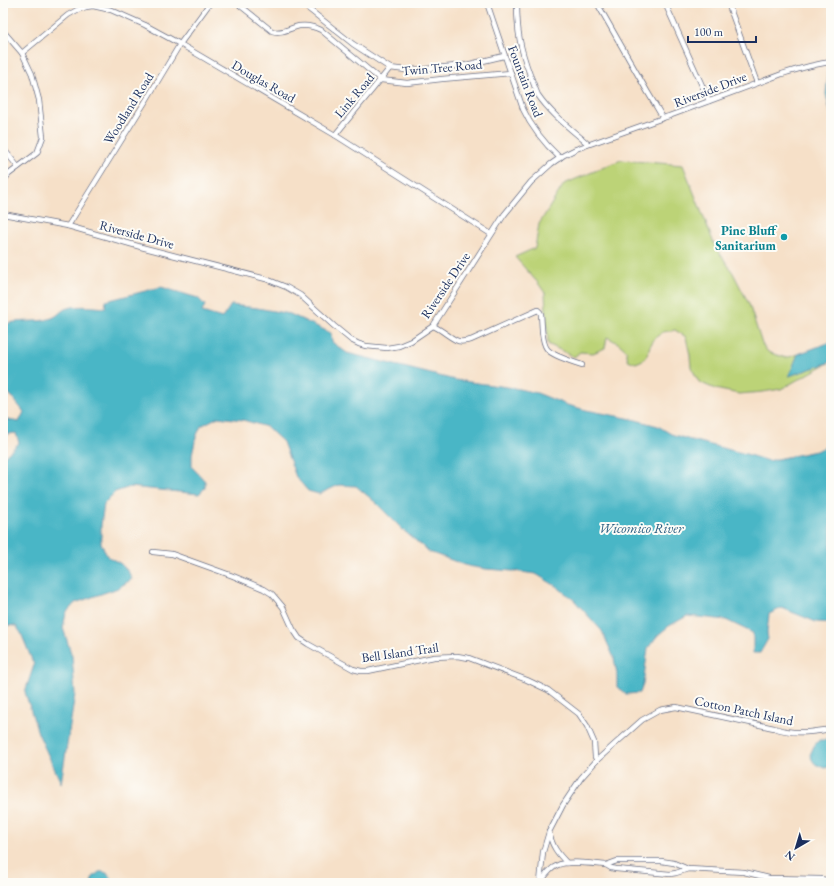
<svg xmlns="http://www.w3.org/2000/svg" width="834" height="886" font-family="'EB Garamond',serif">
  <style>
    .green { fill: #bcd377; stroke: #6c816a }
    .water { fill: #4ab6c6; stroke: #327292 }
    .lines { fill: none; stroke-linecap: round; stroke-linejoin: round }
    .minor-casing { stroke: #686d83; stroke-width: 6 }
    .minor { stroke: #fff; stroke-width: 4.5 }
    .culture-dot { fill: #0f9aa8; stroke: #fdfcf7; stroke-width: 1.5 }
    .labels { text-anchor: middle; stroke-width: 4; stroke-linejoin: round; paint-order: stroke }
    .street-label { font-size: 13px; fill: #1b2f5e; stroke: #fdfcf7 }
    .culture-label { font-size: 13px; font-weight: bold; fill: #0d838f; stroke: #fdfcf7; text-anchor: end }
    .water-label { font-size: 14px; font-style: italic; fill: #2b5e82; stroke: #fdfcf7 }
  </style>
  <rect width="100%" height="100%" fill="#fdfcf7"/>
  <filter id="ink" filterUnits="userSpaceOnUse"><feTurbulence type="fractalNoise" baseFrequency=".025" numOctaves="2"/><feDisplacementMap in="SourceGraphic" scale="8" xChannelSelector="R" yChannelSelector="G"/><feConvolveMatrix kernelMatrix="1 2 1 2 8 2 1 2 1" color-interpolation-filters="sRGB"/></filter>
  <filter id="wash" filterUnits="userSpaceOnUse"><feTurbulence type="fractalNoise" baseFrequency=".012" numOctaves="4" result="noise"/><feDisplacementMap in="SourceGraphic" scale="16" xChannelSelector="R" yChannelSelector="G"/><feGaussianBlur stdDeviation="0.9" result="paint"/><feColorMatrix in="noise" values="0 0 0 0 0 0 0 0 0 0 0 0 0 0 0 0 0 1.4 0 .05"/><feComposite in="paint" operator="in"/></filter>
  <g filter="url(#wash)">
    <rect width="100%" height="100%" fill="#f6e0c8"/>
    <path class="green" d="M621 160 683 165 715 246 733 273 749 304 762 344 768 352 786 358 798 354 789 376 830 362 781 389 763 392 739 394 715 389 699 382 691 367 690 355 686 337 675 330 663 332 655 338 650 346 647 355 643 360 636 363 628 360 626 350 618 343 607 337 605 348 593 353 580 352 574 357 548 344 545 293 538 283 515 257 535 248 539 224 564 184Z"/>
    <g class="water">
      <path d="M831 27V115L826 94 829 66 830 30Z"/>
      <path d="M161 287 198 298 205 305 202 312 222 318 231 305 257 308 290 314 331 333 332 342 347 353 455 380 514 388 537 393 567 405 586 410 632 419 658 426 671 434 687 439 746 454 768 461 816 451 831 445V623L816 622 782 608 769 614 767 633 768 639 760 653H753V633L726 620 709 618 687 616 669 626 658 635 648 648 643 684 640 693 626 694 617 687V674L614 658 602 631 574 600 556 586 536 574 513 571 486 569 468 566 429 552 402 529 375 502 356 486 339 485 319 494 308 491 296 477 283 442 267 427 243 420 218 417 201 426 196 437 192 455V467L205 481V488L199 494 130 487 115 492 104 504 101 525V543L107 556 121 564 128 571 132 579 118 588 75 603 66 613 63 628 72 656 75 694 61 783 38 733 25 692 34 665 21 633 16 626 4 625H3V458L19 443 16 433 8 434H3V419L19 422 24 412 3 386V326C14 318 38 324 52 318 58 316 62 309 68 308 78 305 95 307 105 308L106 301Z"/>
      <path d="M831 342V362L789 376 798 354Z"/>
      <path d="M831 738V766L825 768C815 765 814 764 810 755L814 746 819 740H828Z"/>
      <path d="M99 872C106 871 112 875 113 883H91L93 877Z"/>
    </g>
  </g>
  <g filter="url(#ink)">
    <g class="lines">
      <g class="minor-casing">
        <g id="minor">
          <path d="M237 3 272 31C282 34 290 28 299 26 306 25 315 27 321 30L381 80 407 83 442 79 511 73"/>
          <path d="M301 3 353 44 390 68 406 70 425 69 466 65 504 56"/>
          <path d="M487 3 523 109C532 129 544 143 560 158"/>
          <path d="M517 3C517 32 520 48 530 75 533 81 535 89 538 95 551 114 571 129 588 144"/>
          <path d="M597 3 647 91 663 118"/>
          <path d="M665 3 709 101"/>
          <path d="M728 3 757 83"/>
          <path d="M3 31 22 53 32 74 39 100 43 137 37 153 9 174 3 181"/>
          <path d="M22 53 68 15 77 10 86 7 93 6 111 10 145 25 180 44 335 135 491 234"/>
          <path d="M335 135 390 68"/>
          <path d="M3 148 18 167"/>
          <path d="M3 214 68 226 141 247 266 279 286 287 300 295 334 326 351 340 359 344 366 346 387 348 399 346 411 341 433 326 504 215 531 182 551 164 564 155 576 149 663 118 669 116 782 74C798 69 814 64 831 62"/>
          <path d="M68 226 147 99 180 44 210 3"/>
          <path d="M433 326C441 329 450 338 458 341 462 342 467 341 471 340L538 310 540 312 541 314C542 323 541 343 548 350 553 356 574 362 582 365"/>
          <path d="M153 552 172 554 233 576 264 589 272 594 283 607 293 629 299 638 308 644 353 669 361 671H368L434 657 457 656 469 658 527 680 548 690 579 714 587 726 594 742 595 757 597 760"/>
          <path d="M549 832C552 846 557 853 567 863"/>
          <path d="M688 869 674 863 661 861H617L606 865 611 868 616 869 670 874 676 873 688 869 744 872 769 878 821 879 831 881"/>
          <path d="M770 879 778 883"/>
          <path d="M540 883 543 852 549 832 563 805 581 778 597 760 642 720 660 710 676 707 774 728C795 735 810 732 831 729"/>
          <path d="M540 883C545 876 550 868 558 865 568 860 594 864 606 865"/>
        </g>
      </g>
      <use href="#minor" class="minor"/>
    </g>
  </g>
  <circle class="culture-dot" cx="784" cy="237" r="4"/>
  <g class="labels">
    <g class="street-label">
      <text transform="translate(442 67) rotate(-5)" y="5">Twin Tree Road</text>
      <text transform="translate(264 81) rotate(30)" y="5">Douglas Road</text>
      <text transform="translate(526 81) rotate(69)" y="5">Fountain Road</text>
      <text transform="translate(710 89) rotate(-21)" y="5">Riverside Drive</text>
      <text transform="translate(354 95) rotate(-50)" y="5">Link Road</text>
      <text transform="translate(128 108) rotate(-58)" y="5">Woodland Road</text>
      <text transform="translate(137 234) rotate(15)" y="5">Riverside Drive</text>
      <text transform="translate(445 285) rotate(-56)" y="5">Riverside Drive</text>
      <text transform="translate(400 652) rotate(-8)" y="5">Bell Island Trail</text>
      <text transform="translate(744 710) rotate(12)" y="5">Cotton Patch Island</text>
    </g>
    <g class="culture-label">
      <text x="776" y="235">Pine Bluff<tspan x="776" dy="15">Sanitarium</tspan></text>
    </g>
    <g class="water-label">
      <text x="641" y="533">Wicomico River</text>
    </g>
  </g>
  <rect width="834" height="886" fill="none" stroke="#fdfcf7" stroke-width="16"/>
  <g transform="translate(796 848) rotate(218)" stroke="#fdfcf7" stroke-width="3" paint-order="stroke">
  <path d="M0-3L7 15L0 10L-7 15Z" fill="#1b2f5e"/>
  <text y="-6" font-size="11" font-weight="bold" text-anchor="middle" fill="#1b2f5e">N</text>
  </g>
  <path d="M688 36v6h68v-6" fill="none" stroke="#1b2f5e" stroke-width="2"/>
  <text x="694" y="36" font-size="12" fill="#1b2f5e" stroke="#fdfcf7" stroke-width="3" paint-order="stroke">100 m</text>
</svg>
